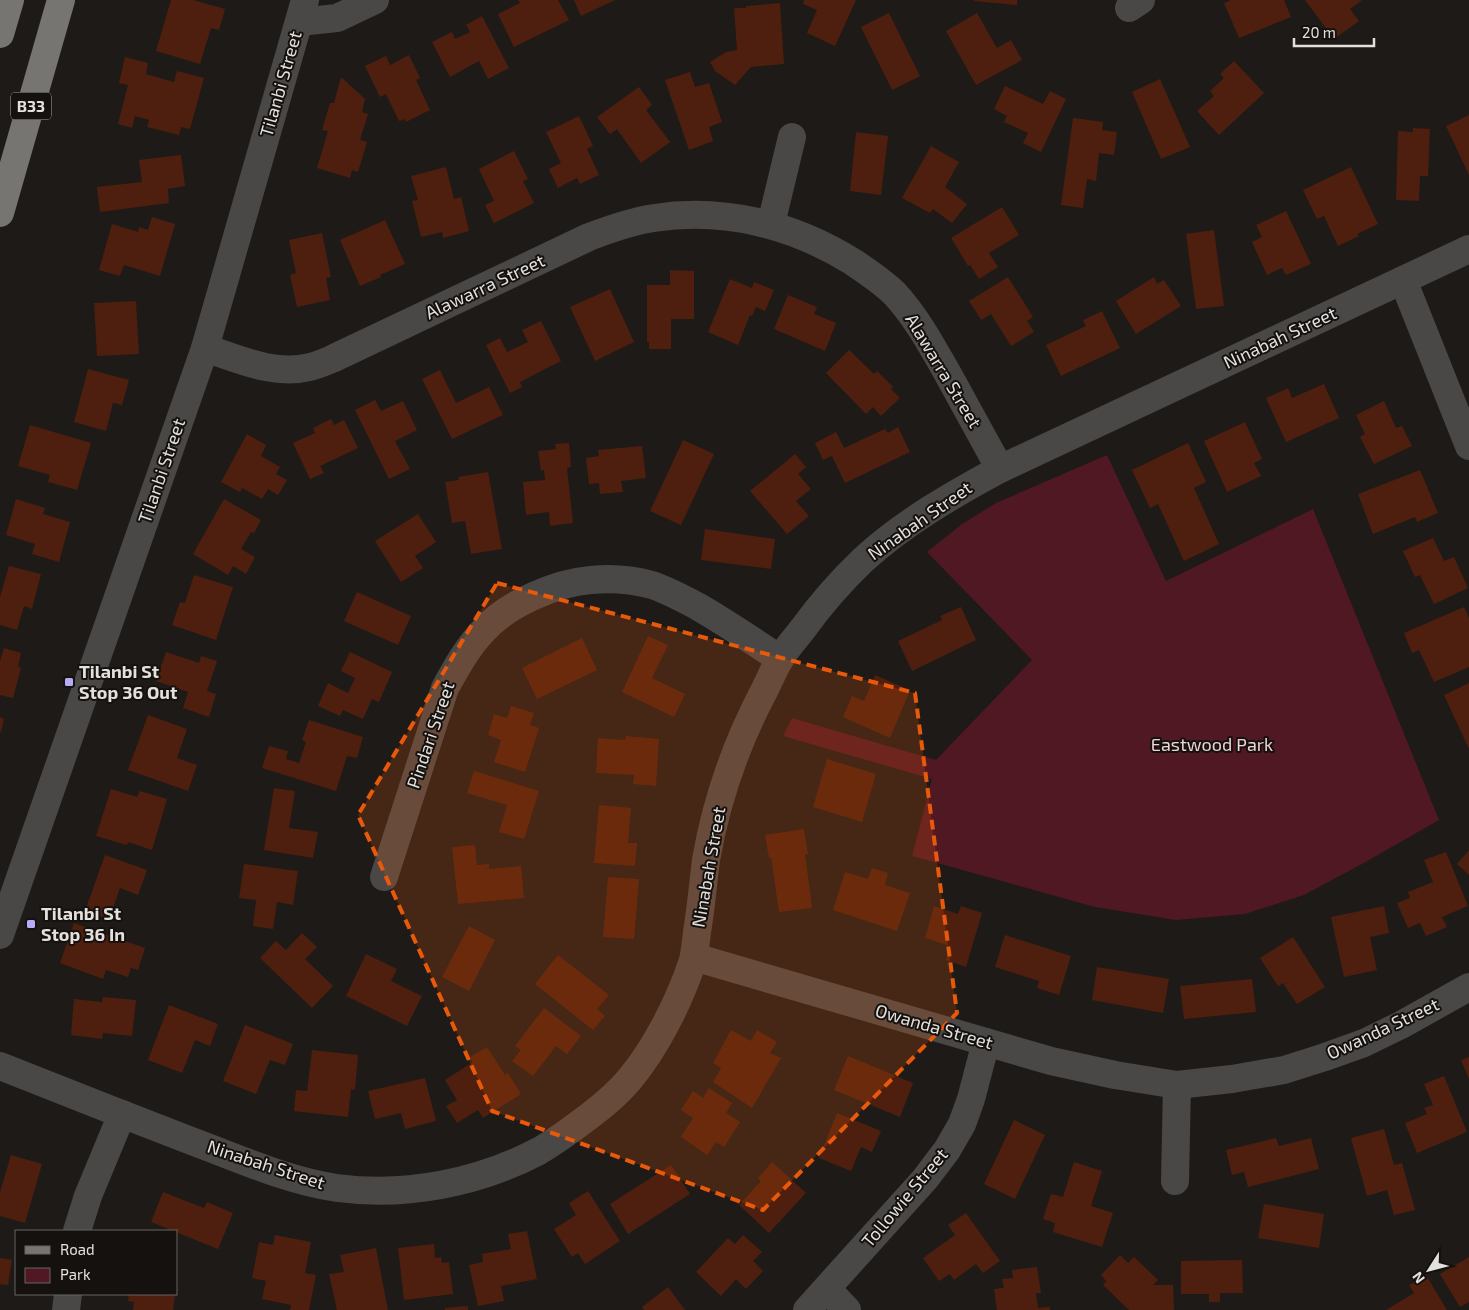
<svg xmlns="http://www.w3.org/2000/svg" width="1469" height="1310" font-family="'Exo 2',sans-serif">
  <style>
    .green { fill: #4f1822 }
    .building { fill: #4e1f0e }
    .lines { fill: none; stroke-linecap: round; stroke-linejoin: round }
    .street { stroke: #494846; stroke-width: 28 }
    .primary { stroke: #767571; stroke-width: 28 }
    .marked { fill: #e8590c; fill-opacity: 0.2; stroke: #e8590c; stroke-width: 4; stroke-dasharray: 10 6; stroke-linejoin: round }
    .poi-dot { fill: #b5acf8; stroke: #15110e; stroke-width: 2 }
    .labels { text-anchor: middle; stroke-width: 4; stroke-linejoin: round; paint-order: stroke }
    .shield { fill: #15110e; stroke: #a5a2a0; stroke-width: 1 }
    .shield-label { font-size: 16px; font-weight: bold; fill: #e3e0de }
    .street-label { font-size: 18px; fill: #e3e0de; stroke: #15110e }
    .poi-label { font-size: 18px; font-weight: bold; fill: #e3e0de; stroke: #15110e; text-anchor: start }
    .park-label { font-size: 18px; fill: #efd3d5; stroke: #15110e }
  </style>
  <rect width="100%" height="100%" fill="#1e1a17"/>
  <path class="green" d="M1107 455 1166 581 1313 509 1439 820 1362 864 1304 895 1245 914 1176 920 1095 907 912 856 932 779 783 736 792 718 936 760 1032 660 927 552 962 524 996 503Z"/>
  <g class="building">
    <path d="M171 0H193L225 9 219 30 211 28 200 64 156 51Z"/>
    <path d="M518 0H558L569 20 514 47 498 14 520 3Z"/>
    <path d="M574 0H615L581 16Z"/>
    <path d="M804 0H856L835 46 807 33 817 10 803 4Z"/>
    <path d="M974 0H1017V5L974 1Z"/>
    <path d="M1231 0H1284L1291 17 1239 38 1224 3Z"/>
    <path d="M1305 0H1362L1350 9 1359 21 1334 39Z"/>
    <path d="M780 3 784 64 751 67 735 85 715 71 710 62 726 52 737 50 734 8H746V6Z"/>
    <path d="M889 13 920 76 892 90 861 27Z"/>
    <path d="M977 13 997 48 1011 40 1022 60 976 85 946 31Z"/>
    <path d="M482 16 509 68 488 79 479 61 450 77 432 42 452 32 455 39 470 32 466 25Z"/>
    <path d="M409 55 420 78 416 80 430 110 406 122 405 119 399 121 386 94 380 97 365 66 386 56 390 65Z"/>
    <path d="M125 57 148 63 146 74 174 82 177 71 204 78 190 129 181 127 179 135 147 127 149 120 135 116 132 128 118 124 128 85 119 83Z"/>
    <path d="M1234 61 1264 93 1219 135 1197 111 1214 96 1210 91 1224 78 1220 74Z"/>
    <path d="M690 72 695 87 709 83 722 122 709 127 713 141 689 150 665 80Z"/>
    <path d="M341 77 365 99 362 112 368 114 360 140 367 142 358 172 352 170 350 178 317 168 328 131 322 130 330 103H334Z"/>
    <path d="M1160 79 1190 147 1161 159 1132 92Z"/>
    <path d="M1005 86 1043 104 1050 91 1066 99 1041 152 1023 143 1028 133 1004 122 1007 116 994 109Z"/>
    <path d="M639 87 652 105 646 110 670 142 641 163 617 129 610 134 597 117Z"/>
    <path d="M1469 115V175L1446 126Z"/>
    <path d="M579 116 593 146 587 149 599 175 580 184 577 178 558 188 549 169 561 163 546 132Z"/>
    <path d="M1073 118 1103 122 1102 130 1117 132 1114 155 1099 153 1096 181 1087 179 1083 208 1061 205Z"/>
    <path d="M1413 128 1430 129 1428 176H1420L1419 201 1396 200 1398 131 1413 132Z"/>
    <path d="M856 132 888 136 881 195 850 191Z"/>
    <path d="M931 146 959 162 945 187 967 204 952 223 933 209 930 213 902 198Z"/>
    <path d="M514 151 528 179 523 181 534 203 494 223 485 205 494 201 479 169Z"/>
    <path d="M181 155 185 186 168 189 169 203 100 212 97 187 142 182 139 160Z"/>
    <path d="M446 167 454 199 461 197 469 231 443 238 442 232 421 237 412 201 418 200 411 176Z"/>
    <path d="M1351 167 1378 224 1357 234 1359 236 1338 246 1324 216 1317 219 1303 190Z"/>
    <path d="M1002 207 1019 235 989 253 998 267 979 279 970 265 968 266 951 238Z"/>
    <path d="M1286 211 1311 264 1286 275 1282 268 1267 275 1252 242 1262 237 1256 225Z"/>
    <path d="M152 217 175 224 160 276 124 265 120 276 99 270 112 224 138 232 139 227 148 230Z"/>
    <path d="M385 220 405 264 380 275 381 277 360 286 340 240Z"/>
    <path d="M1214 230 1224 306 1196 309 1186 234Z"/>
    <path d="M322 233 331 277 326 278 330 300 297 307 290 275 296 273 289 240Z"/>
    <path d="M670 270 694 271V319H671V349H649V342H647V285H670Z"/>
    <path d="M1008 277 1033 317 1027 321 1034 332 1011 346 991 314 981 320 969 301Z"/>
    <path d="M1154 277 1157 284 1164 280 1181 306 1136 334 1116 301Z"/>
    <path d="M730 279 752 288 754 282 774 290 765 311 756 307 752 316 750 315 738 345 708 332Z"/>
    <path d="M610 289 634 342 595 361 570 307Z"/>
    <path d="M788 295 817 307 814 314 836 323 825 351 774 329Z"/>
    <path d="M136 301 139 354 97 356 94 303Z"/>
    <path d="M1102 311 1120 348 1061 376 1046 345 1086 326 1083 320Z"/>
    <path d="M541 321 561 361 520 382 522 387 510 393 486 345 500 338 507 352 528 342 522 330Z"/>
    <path d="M849 350 874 374 877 371 893 387 891 389 900 398 881 416 873 407 866 414 826 373Z"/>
    <path d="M88 369 129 380 122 405 113 403 106 431 74 422Z"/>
    <path d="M440 370 456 403 489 387 503 415 452 439 422 379Z"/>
    <path d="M1324 384 1339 418 1286 442 1266 398 1288 388 1292 398Z"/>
    <path d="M375 400 381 411 403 401 417 430 395 441 410 469 389 479 355 410Z"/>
    <path d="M1384 401 1396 428 1402 426 1412 446 1374 464 1360 437 1365 434 1356 415Z"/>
    <path d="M331 419 334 425 344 420 358 448 320 466 324 473 310 479 293 443 315 433 313 428Z"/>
    <path d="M1245 422 1262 459 1254 463 1261 476 1227 492 1204 441Z"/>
    <path d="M30 425 91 443 77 490 48 482 50 475 18 466Z"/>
    <path d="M898 427 910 452 845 483 832 456 823 460 815 443 836 432 844 448 885 429 888 433Z"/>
    <path d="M247 434 266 445 261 456 280 467 276 474 287 480 278 495 268 489 262 499 242 488 240 492 221 482Z"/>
    <path d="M683 440 714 454 681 525 650 511Z"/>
    <path d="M569 443 571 467 567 468 573 523 550 526 549 512 526 515 523 482 545 480 544 470 541 471 538 451 556 449 555 444Z"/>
    <path d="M1188 443 1206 482 1194 488 1219 544 1184 561 1158 504 1150 508 1132 470Z"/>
    <path d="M642 446 646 478 621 481 623 492 600 494 599 483 589 484 586 458 599 456 598 450Z"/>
    <path d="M795 454 806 467 798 474 811 489 796 501 809 516 787 534 750 491Z"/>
    <path d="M1420 470 1438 513 1417 522 1415 517 1373 534 1358 494Z"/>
    <path d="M488 472 502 549 471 554 465 521 452 523 445 482 459 480 458 477Z"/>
    <path d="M16 499 45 508 43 514 70 522 59 562 32 554 35 544 6 535Z"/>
    <path d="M224 499 261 520 254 533 251 532 241 549 255 557 246 574 233 566 228 575 193 554Z"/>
    <path d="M418 514 436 542 415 556 423 568 401 582 375 541Z"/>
    <path d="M705 529 775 539 771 569 701 560Z"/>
    <path d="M1433 538 1444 561 1454 557 1468 588 1434 604 1420 575 1415 577 1403 551Z"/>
    <path d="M9 566 41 574 32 609 24 606 17 630 0 625V597Z"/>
    <path d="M194 575 233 587 216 640 172 625 180 602 185 603Z"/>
    <path d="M357 592 411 616 398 645 344 621Z"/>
    <path d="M961 607 976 640 912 671 898 641 942 620 940 616Z"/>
    <path d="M1464 607 1469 618V667L1434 682 1419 650 1412 653 1404 633Z"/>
    <path d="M648 636 668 645 652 678 685 694 674 717 622 692Z"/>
    <path d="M582 638 597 670 537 699 522 668Z"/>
    <path d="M4 648 21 653 18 666 21 668 13 698 0 695V661Z"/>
    <path d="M166 652 199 663 201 656 217 661 207 691 216 694 209 717 183 708 188 692 156 681Z"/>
    <path d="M350 652 392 672 379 702 372 699 363 719 343 710 340 716 318 706 328 683 348 693 355 678 341 671Z"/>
    <path d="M875 675 910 690 890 738 843 717 852 696 864 701Z"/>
    <path d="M1469 683V749L1444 695Z"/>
    <path d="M511 706 534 713 530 725 539 728 525 772 494 762 501 740 488 735 494 714 507 718Z"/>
    <path d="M148 715 187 729 177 758 197 765 188 791 128 770Z"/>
    <path d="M0 717 4 719 1 732H0Z"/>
    <path d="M309 720 363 737 357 758 347 756 336 791 262 768 269 746 288 751 286 759 299 763 306 742 302 740Z"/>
    <path d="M626 736 659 739 656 786 633 784 634 775 596 773 598 738 625 740Z"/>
    <path d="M827 759 876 774 862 822 813 807Z"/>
    <path d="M474 771 539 791 524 839 499 832 507 805 467 793Z"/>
    <path d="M274 788 295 791 289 828 318 832 313 858 264 850Z"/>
    <path d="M111 789 137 797 140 791 167 799 152 850 128 842 127 845 96 836Z"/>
    <path d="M599 805 631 808 628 843H637L635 866 594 863Z"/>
    <path d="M804 829 808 854H805L812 908 779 912 771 857 769 858 765 835Z"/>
    <path d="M475 845 477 865 489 864V869L521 866 524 898 458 904 452 847Z"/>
    <path d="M1469 850V875L1457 864Z"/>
    <path d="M1446 852 1468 906 1442 917 1447 927 1426 936 1420 923 1408 928 1397 903 1410 898 1408 892 1433 882 1424 860Z"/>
    <path d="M105 855 147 870 138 895 120 888 109 919 85 911Z"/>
    <path d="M244 864 298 871 293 905 277 902 273 929 253 926 256 900 239 898Z"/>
    <path d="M872 868 888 873 885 885 910 893 897 931 833 910 845 872 868 879Z"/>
    <path d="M608 877 639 879 634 939 603 937Z"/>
    <path d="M934 906 958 914 961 906 982 913 966 967 946 960 950 946 925 938Z"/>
    <path d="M1384 906 1389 933 1370 937 1377 970 1344 977 1331 917Z"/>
    <path d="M74 923 145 948 138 970 131 968 128 977 106 970 103 979 60 963Z"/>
    <path d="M469 926 495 940 469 991 442 977Z"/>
    <path d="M302 933 317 947 305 959 333 986 312 1008 260 958 276 941 286 950Z"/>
    <path d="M1005 935 1071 956 1059 995 1037 988 1039 981 995 967Z"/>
    <path d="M1293 937 1325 987 1297 1004 1283 983 1278 986 1260 958Z"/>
    <path d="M366 954 397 969 391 981 422 996 407 1026 346 996Z"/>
    <path d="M558 955 609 995 597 1009 605 1016 593 1030 535 984Z"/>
    <path d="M1097 967 1169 979 1163 1013 1092 1000Z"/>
    <path d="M1252 979 1256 1012 1184 1019 1180 986Z"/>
    <path d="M103 997 136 1000 132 1036 103 1033 102 1039 71 1035 74 999 102 1002Z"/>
    <path d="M169 1005 218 1024 210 1046 195 1040 182 1073 148 1060Z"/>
    <path d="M544 1008 581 1036 567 1054 556 1046 533 1076 512 1061 521 1050 515 1046Z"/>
    <path d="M245 1025 293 1044 285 1065 270 1060 256 1094 223 1081Z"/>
    <path d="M731 1030 751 1041 757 1030 777 1042 770 1053 781 1058 752 1108 713 1082 721 1068 713 1063Z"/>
    <path d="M487 1047 505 1075 508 1073 521 1094 483 1118 478 1110 457 1123 446 1106 457 1100 445 1080 473 1062 470 1057Z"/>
    <path d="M312 1050 358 1055 355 1090 351 1089 348 1117 294 1111 296 1090 307 1091Z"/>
    <path d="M848 1056 913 1083 900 1117 834 1090Z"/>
    <path d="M1469 1057V1079L1461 1060Z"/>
    <path d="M1444 1076 1467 1132 1417 1153 1405 1123 1427 1114 1424 1108 1433 1105 1424 1084Z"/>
    <path d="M425 1078 436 1121 405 1129 401 1113 375 1119 368 1091Z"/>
    <path d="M709 1088 732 1103 726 1113 740 1122 724 1147 716 1142 707 1155 681 1137 693 1118 681 1110 693 1091 703 1098Z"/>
    <path d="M837 1113 881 1131 872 1152 861 1147 851 1171 819 1158Z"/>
    <path d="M1014 1120 1045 1135 1015 1199 984 1184Z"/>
    <path d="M1384 1129 1394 1165 1402 1163 1415 1210 1394 1215 1387 1190 1367 1196 1351 1138Z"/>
    <path d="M1276 1138 1279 1146 1311 1138 1319 1169 1248 1187 1244 1172 1232 1175 1226 1150Z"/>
    <path d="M11 1155 42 1164 25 1223 0 1216V1192Z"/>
    <path d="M772 1162 806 1193 769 1233 739 1205 761 1181 758 1178Z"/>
    <path d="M1074 1162 1102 1171 1091 1206 1113 1213 1102 1247 1053 1232 1055 1223 1043 1219 1051 1194 1063 1197Z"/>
    <path d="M671 1165 690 1194 628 1234 610 1204Z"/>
    <path d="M588 1191 620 1241 585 1264 578 1253 572 1257 554 1229 576 1215 569 1203Z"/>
    <path d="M163 1192 204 1208 207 1202 233 1213 218 1249 151 1222Z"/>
    <path d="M1264 1204 1324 1214 1319 1248 1258 1238Z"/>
    <path d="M966 1213 1000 1261 983 1273 976 1264 954 1280 950 1274 939 1281 923 1258 955 1235 948 1225Z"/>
    <path d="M527 1231 537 1279 501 1286 504 1301 478 1306 469 1265 483 1262 482 1254 511 1249 508 1234Z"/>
    <path d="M275 1235 311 1242 305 1273 316 1275 309 1310H290L291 1305 262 1299 266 1281 252 1278 259 1242 273 1245Z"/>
    <path d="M743 1235 762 1252 753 1261 763 1271 746 1289 736 1279 721 1296 696 1272 728 1238 735 1244Z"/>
    <path d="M434 1244 435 1258 441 1257 442 1263 449 1262 453 1294 404 1300 398 1248Z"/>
    <path d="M376 1248 388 1310H337L329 1274 344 1272 340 1255Z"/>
    <path d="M1120 1255 1128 1263 1134 1257 1158 1280 1153 1285H1173L1174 1310H1129L1103 1285 1106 1281 1101 1275Z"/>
    <path d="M1469 1257V1302L1460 1307 1440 1274Z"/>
    <path d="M0 1258 12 1260 8 1285 0 1284Z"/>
    <path d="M1242 1260 1243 1293H1220V1302H1209V1294H1181V1261Z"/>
    <path d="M1037 1267 1041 1293H1036L1038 1308 1050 1307V1310H997L994 1289 1004 1288 1002 1279 1013 1278 1012 1270Z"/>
    <path d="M1426 1275 1447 1310H1386L1414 1293 1409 1285Z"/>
    <path d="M668 1287 685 1310H644L642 1307Z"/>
    <path d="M129 1294H175L173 1310H133L134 1302 128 1301Z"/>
    <path d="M468 1306V1310H445V1308Z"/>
  </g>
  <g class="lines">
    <g class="street">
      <path d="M1129 8 1141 0"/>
      <path d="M299 22 337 18 375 0"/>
      <path d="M771 224 792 137"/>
      <path d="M1403 280 1469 446"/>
      <path d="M205 348C239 359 274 376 310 367 318 365 325 362 332 359L589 237C610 229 632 221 654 218 724 207 794 225 853 262 868 272 883 282 895 294 917 318 933 348 949 376 966 407 983 438 1000 469"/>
      <path d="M384 877 445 688C456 668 467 648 483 631 507 604 555 583 591 580 610 578 633 580 652 585 667 590 682 598 697 606 725 622 753 641 780 659"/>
      <path d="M0 935 205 348 305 0"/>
      <path d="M694 957 1051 1061 1115 1075 1177 1085 1232 1079 1284 1070 1325 1057 1364 1043 1401 1025 1469 987"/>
      <path d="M0 1066C65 1092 129 1117 194 1142 240 1159 288 1181 337 1188 406 1197 478 1183 539 1151 558 1140 575 1127 592 1114 605 1104 619 1092 629 1080 656 1048 680 1000 693 960 695 951 696 941 697 932 701 908 703 884 706 860 716 802 736 744 764 691 769 681 774 669 780 659 786 649 794 640 802 630 820 605 840 582 863 560 903 523 952 495 1000 469L1469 249"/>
      <path d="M1175 1181 1177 1085"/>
      <path d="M77 1231 88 1196 122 1114"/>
      <path d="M827 1289 847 1310"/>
      <path d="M66 1310 68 1294"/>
      <path d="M807 1310 925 1179 947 1150 962 1124 971 1099 986 1042"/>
    </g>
    <g class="primary">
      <path d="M0 34 10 0"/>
      <path d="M0 213 61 0"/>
    </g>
  </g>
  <path class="marked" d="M497 583 915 693 957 1013 763 1210 492 1111 358 815Z"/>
  <g class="poi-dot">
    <rect x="64" y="677" width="10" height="10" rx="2.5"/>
    <rect x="26" y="919" width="10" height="10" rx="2.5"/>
  </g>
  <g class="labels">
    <rect class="shield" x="11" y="92.5" width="40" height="27" rx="4"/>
    <g class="shield-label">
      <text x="31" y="112">B33</text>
    </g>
    <g class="street-label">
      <text transform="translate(281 84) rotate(-74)" y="6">Tilanbi Street</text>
      <text transform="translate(485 287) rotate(-25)" y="6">Alawarra Street</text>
      <text transform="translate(1280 338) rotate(-25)" y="6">Ninabah Street</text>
      <text transform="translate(943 371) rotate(59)" y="6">Alawarra Street</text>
      <text transform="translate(162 471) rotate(-71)" y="6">Tilanbi Street</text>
      <text transform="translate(920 521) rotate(-35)" y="6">Ninabah Street</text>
      <text transform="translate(431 735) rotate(-71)" y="6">Pindari Street</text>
      <text transform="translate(709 867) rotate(-80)" y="6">Ninabah Street</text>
      <text transform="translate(934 1027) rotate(16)" y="6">Owanda Street</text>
      <text transform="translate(1383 1029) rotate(-25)" y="6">Owanda Street</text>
      <text transform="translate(266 1165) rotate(18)" y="6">Ninabah Street</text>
      <text transform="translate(905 1198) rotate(-50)" y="6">Tollowie Street</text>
    </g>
    <g class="poi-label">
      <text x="79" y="678">Tilanbi St<tspan x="79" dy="21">Stop 36 Out</tspan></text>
      <text x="41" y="920">Tilanbi St<tspan x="41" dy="21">Stop 36 In</tspan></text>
    </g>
    <g class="park-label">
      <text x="1212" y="751">Eastwood Park</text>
    </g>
  </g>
  <rect x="15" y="1230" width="162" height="65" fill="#15110e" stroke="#676461"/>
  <rect x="25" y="1246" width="25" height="8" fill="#767571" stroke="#676461"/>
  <text x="60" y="1255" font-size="15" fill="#e3e0de">Road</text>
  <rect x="25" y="1268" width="25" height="15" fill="#4f1822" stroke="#676461"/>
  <text x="60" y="1280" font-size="15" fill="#e3e0de">Park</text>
  <g transform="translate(1429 1270) rotate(234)" stroke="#15110e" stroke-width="4" paint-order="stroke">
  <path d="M0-4L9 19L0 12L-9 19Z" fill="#e3e0de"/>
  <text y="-8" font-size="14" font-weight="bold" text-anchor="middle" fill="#e3e0de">N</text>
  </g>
  <path d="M1294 38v8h80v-8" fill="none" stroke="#e3e0de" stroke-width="2.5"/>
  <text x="1302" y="38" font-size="15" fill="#e3e0de" stroke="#15110e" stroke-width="4" paint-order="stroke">20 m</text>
</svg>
